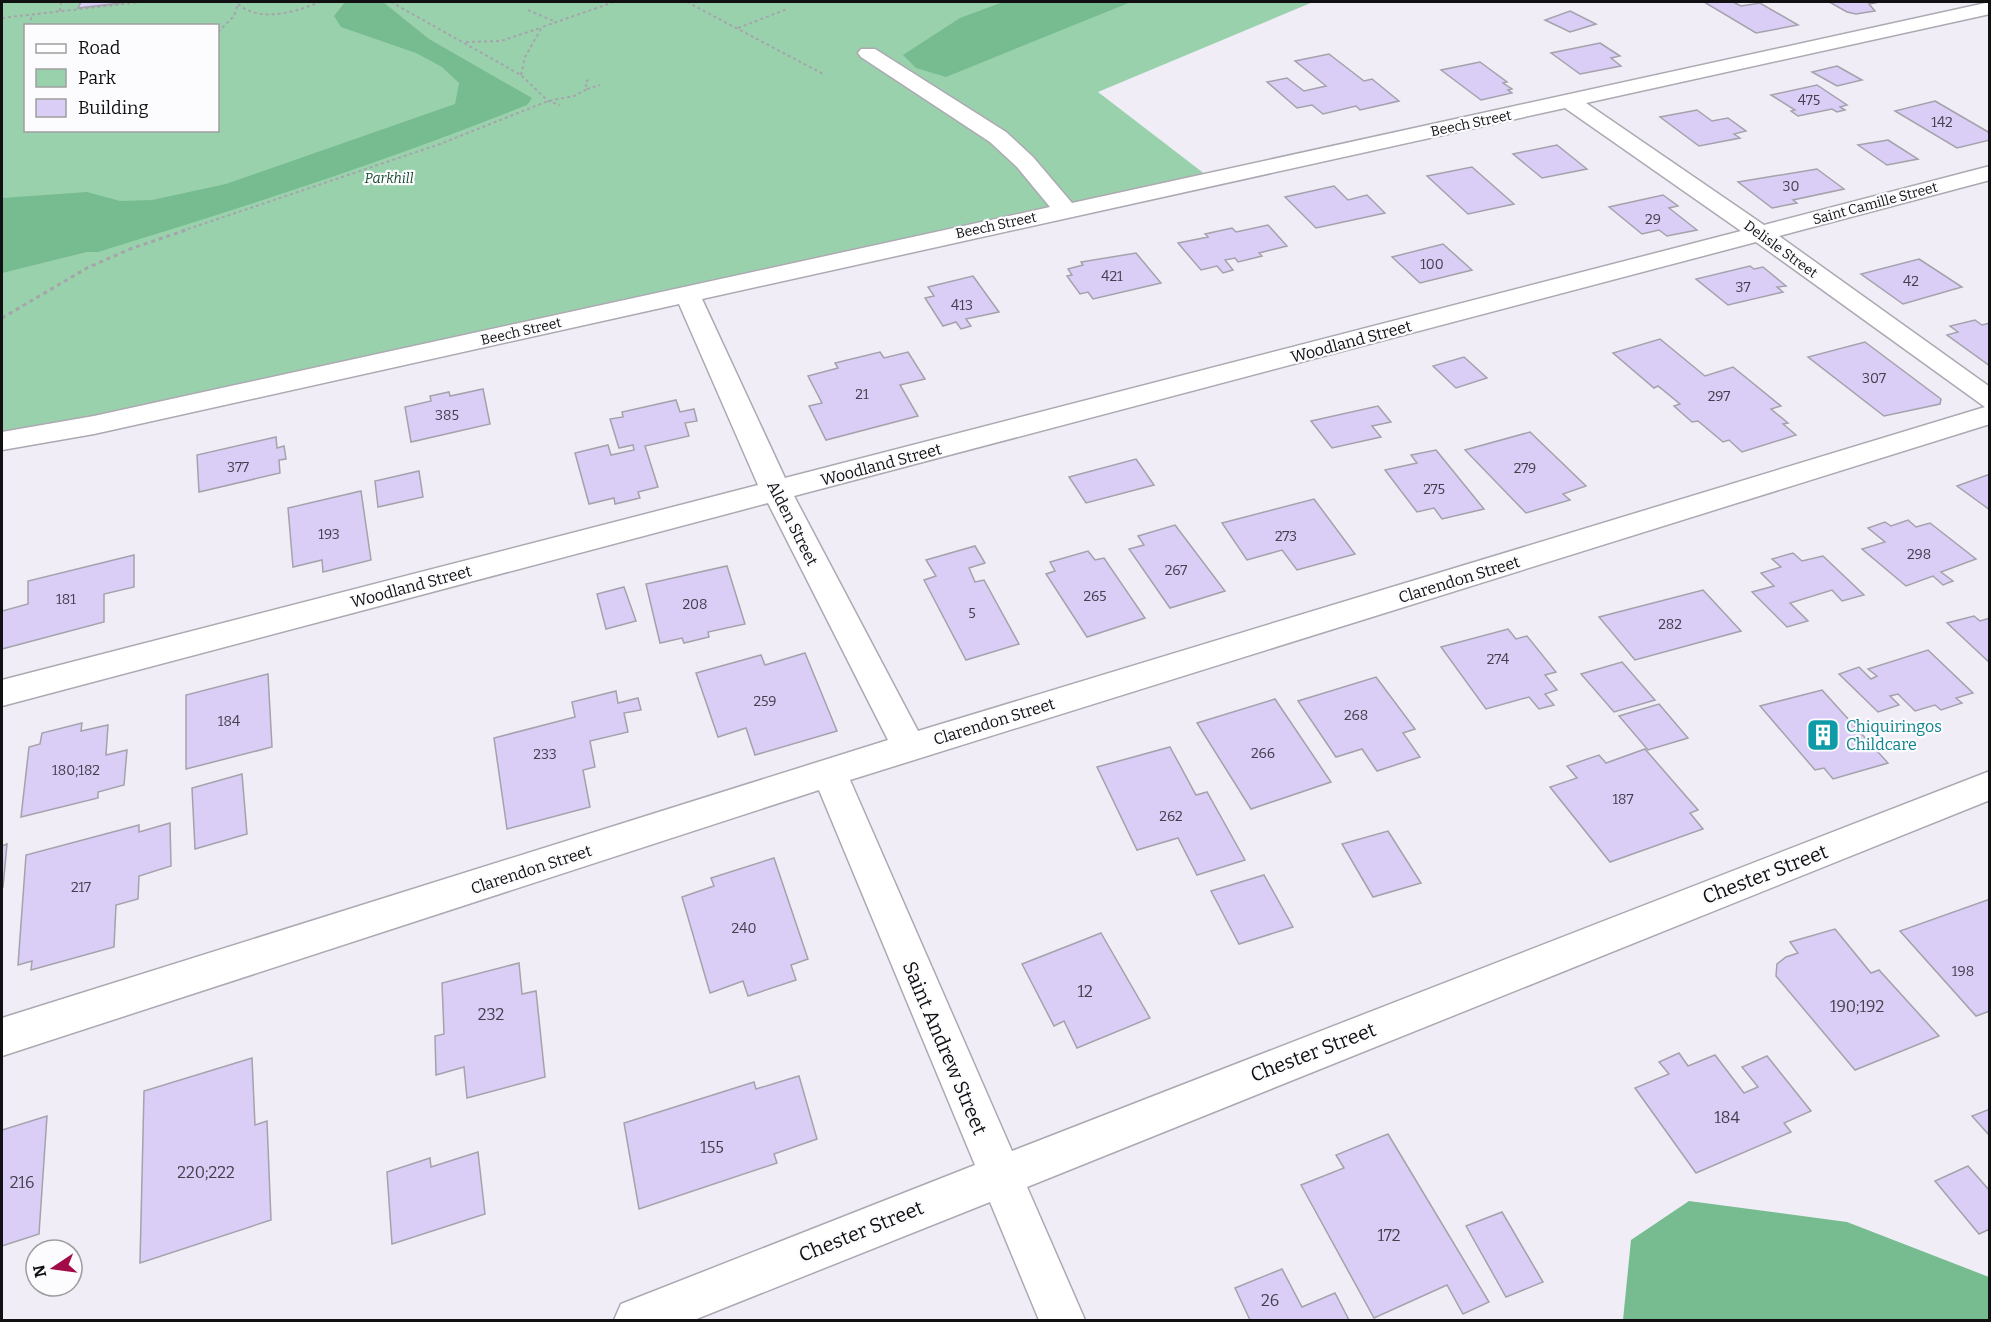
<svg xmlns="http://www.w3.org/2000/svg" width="1991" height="1322" font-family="Bitter,serif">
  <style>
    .green { fill: #9ad1ad; fill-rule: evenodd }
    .forest { fill: #76bc90 }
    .building { fill: #dacdf6; stroke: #a4a2ab; stroke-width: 1.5 }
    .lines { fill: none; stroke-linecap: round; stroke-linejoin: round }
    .minor-casing { stroke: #aca9b2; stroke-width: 3 }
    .path-far1 { stroke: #a6a4ab; stroke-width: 2; stroke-dasharray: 3 3; stroke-linecap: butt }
    .path { stroke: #a6a4ab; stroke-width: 3; stroke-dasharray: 4 4; stroke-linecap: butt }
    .minor { fill: #fff; fill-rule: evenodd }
    .labels { text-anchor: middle; stroke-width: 4.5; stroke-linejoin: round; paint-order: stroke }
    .number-label { font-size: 14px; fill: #433f4c }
    .far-street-label { font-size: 14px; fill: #111013; stroke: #fcfcfe }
    .far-park-label { font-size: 14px; font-style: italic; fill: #184d30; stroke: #fcfcfe }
    .street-label { font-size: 16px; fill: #111013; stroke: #fcfcfe }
    .culture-label { font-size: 16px; fill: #0d838f; stroke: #fcfcfe; text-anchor: start }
    .near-number-label { font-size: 16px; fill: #433f4c }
    .near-street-label { font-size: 20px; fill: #111013; stroke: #fcfcfe }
  </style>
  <rect width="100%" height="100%" fill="#f0edf7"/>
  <path class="green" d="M2 2H1313L1098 92 1210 178 94 425 2 441ZM26 26H218V130H26Z"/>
  <g class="forest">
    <path d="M345 2H383L429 39 532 98 527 105C387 161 242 208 98 252H87L2 273V198L87 192 120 201 152 200 226 184 455 104 459 83 442 67 416 53 341 27 334 16Z"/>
    <path d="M1003 2H1131L946 77 916 68 903 55 960 18Z"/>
    <path d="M1689 1201 1847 1222 1989 1277V1320H1623L1631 1240Z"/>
  </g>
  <g class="building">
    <path d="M81 2H129L78 8Z"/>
    <path d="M1704 2H1733L1741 6 1760 3 1798 25 1756 33Z"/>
    <path d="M1835 2H1873L1875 3 1869 4 1875 11 1856 14 1847 12 1831 3Z"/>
    <path d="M1570 11 1596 24 1570 32 1545 20Z"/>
    <path d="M1600 43 1620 56 1611 58 1621 66 1580 74 1551 53Z"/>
    <path d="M1329 54 1364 81 1372 79 1399 101 1360 110 1356 106 1323 114 1312 105 1297 108 1267 82 1287 78 1304 91 1326 86 1295 61Z"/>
    <path d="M1480 62 1507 82 1503 83 1512 89 1508 90 1512 93 1481 100 1441 70Z"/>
    <path d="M1837 66 1862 80 1837 86 1812 72Z"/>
    <path d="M1817 85 1847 105 1840 107 1845 110 1837 112 1832 109 1798 116 1791 111 1795 110 1771 95Z"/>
    <path d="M1935 101 1990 133V140L1957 148 1895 111Z"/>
    <path d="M1697 110 1712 121 1728 118 1746 131 1734 134 1740 138 1699 146 1660 117Z"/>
    <path d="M1888 140 1918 159 1887 165 1858 145Z"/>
    <path d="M1557 145 1587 169 1542 178 1513 154Z"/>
    <path d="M1472 167 1514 204 1468 214 1427 176Z"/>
    <path d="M1817 169 1844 189 1793 200 1797 203 1772 208 1738 182Z"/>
    <path d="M1334 186 1348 200 1367 195 1385 213 1316 228 1285 197Z"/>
    <path d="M1663 195 1678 206 1669 208 1697 230 1667 236 1659 230 1642 234 1609 207Z"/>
    <path d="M1268 225 1287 246 1259 253 1262 256 1238 262 1235 258 1225 260 1233 270 1223 273 1217 266 1201 270 1178 243 1208 237 1205 234 1232 228 1236 232Z"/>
    <path d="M1443 244 1472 270 1420 283 1392 257Z"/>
    <path d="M1136 253 1161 283 1093 299 1088 292 1080 294 1067 276 1072 275 1068 269 1083 265 1081 262Z"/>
    <path d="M1919 259 1962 287 1903 304 1861 274Z"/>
    <path d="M1750 266 1754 269 1763 267 1786 286 1777 287 1783 292 1728 305 1696 279Z"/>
    <path d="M973 276 999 312 966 319 971 326 961 329 956 322 943 326 925 298 934 296 928 287Z"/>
    <path d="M1975 320 1982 325 1990 323V366L1947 335 1958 332 1950 326Z"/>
    <path d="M1660 339 1705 376 1733 367 1781 406 1771 409 1788 423 1783 424 1796 435 1742 452 1729 440 1723 442 1698 421 1692 422 1674 406 1680 404 1658 386 1654 388 1613 353Z"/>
    <path d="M1865 342 1941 399 1940 404 1884 416 1808 357Z"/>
    <path d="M880 352 884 358 908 352 925 379 900 385 918 416 826 440 809 406 822 403 808 376 838 368 835 363Z"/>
    <path d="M1464 357 1487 378 1456 388 1433 366Z"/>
    <path d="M483 389 490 424 411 442 405 407 431 401 430 396 449 392 450 396Z"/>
    <path d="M676 400 680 412 694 409 697 421 685 423 689 436 645 446 658 487 638 492 640 498 615 504 614 498 589 504 575 453 608 445 611 455 634 450 633 445 619 448 610 419 623 417 622 412Z"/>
    <path d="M1378 406 1391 422 1372 426 1381 437 1332 448 1311 421Z"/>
    <path d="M1530 432 1586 486 1563 494 1570 500 1526 513 1465 450Z"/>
    <path d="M276 437 277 448 284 446 286 459 279 460 280 473 199 492 197 455Z"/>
    <path d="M1436 450 1484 509 1442 519 1434 508 1417 512 1385 470 1417 463 1411 455Z"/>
    <path d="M1136 459 1154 485 1086 503 1069 477Z"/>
    <path d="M419 471 423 497 378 507 375 481Z"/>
    <path d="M1990 474V510L1957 486Z"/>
    <path d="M361 491 371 560 323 572 322 560 293 567 288 508Z"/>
    <path d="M1314 499 1355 554 1297 570 1282 550 1247 560 1222 523Z"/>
    <path d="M1908 520 1916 527 1930 523 1976 559 1941 572 1953 581 1943 585 1933 576 1906 586 1862 549 1885 542 1868 528 1885 522 1891 526Z"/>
    <path d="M1175 525 1225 591 1170 608 1129 549 1144 545 1138 536Z"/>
    <path d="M975 546 985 563 969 568 975 582 984 580 1019 644 966 660 924 580 936 576 926 560Z"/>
    <path d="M1088 551 1095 560 1104 558 1145 618 1087 637 1046 574 1055 571 1050 562Z"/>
    <path d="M1793 553 1802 561 1823 556 1864 595 1842 601 1832 590 1790 603 1808 621 1787 627 1752 592 1774 586 1761 573 1781 567 1772 559Z"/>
    <path d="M134 555V587L104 594V622L2 649V611L28 604V581Z"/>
    <path d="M727 566 745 624 708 632 709 637 684 643 682 638 660 643 646 584Z"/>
    <path d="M624 587 636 621 606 629 597 594Z"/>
    <path d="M1703 590 1741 631 1635 660 1599 617Z"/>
    <path d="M1974 616 1980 621 1990 618V663L1947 623Z"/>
    <path d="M1508 629 1516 639 1527 636 1556 672 1545 675 1557 690 1545 694 1554 705 1539 709 1529 697 1486 709 1441 647Z"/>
    <path d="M1928 650 1973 693 1956 698 1962 703 1941 710 1935 705 1915 711 1898 694 1890 696 1899 705 1878 712 1839 674 1859 667 1871 679 1877 676 1868 669Z"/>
    <path d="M805 653 837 731 755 755 746 728 718 737 696 673 761 655 765 665Z"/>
    <path d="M1622 662 1655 700 1614 712 1581 674Z"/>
    <path d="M268 674 272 747 186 769V695Z"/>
    <path d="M1376 677 1415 729 1403 733 1420 757 1377 771 1362 749 1336 757 1298 701Z"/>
    <path d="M1822 690 1888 763 1833 779 1824 768 1815 770 1760 706Z"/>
    <path d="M616 691 618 703 638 698 641 710 624 713 628 732 590 741 595 767 583 770 590 807 507 829 494 738 575 717 572 702Z"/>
    <path d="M1275 699 1331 782 1251 809 1197 723Z"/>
    <path d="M1659 704 1688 738 1648 750 1619 716Z"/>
    <path d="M82 723 81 731 108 725 106 755 127 750 124 785 98 792V798L21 817 29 747 40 744 42 733Z"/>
    <path d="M1170 747 1196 795 1207 792 1245 860 1197 875 1178 838 1137 850 1097 767Z"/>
    <path d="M1645 749 1698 810 1690 813 1703 829 1610 862 1550 787 1577 778 1567 766 1599 755 1606 763Z"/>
    <path d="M242 774 247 834 195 849 192 788Z"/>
    <path d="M170 823 171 866 139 876 138 899 116 905 114 947 31 970 32 961 18 965 26 855 139 825V832Z"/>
    <path d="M1388 831 1421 883 1373 897 1342 844Z"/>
    <path d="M7 844 3 887H2V846Z"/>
    <path d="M774 858 808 959 791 965 796 980 748 996 743 981 710 993 682 897 714 886 711 878Z"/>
    <path d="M1264 875 1293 927 1239 944 1211 891Z"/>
    <path d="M1990 899V1011L1976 1016 1900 931Z"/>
    <path d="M1835 929 1871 973 1879 970 1939 1036 1855 1070 1776 976 1777 964 1786 957 1798 953 1790 942Z"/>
    <path d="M1101 933 1150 1018 1077 1048 1064 1021 1054 1026 1022 964Z"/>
    <path d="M519 963 522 994 536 991 545 1077 467 1098 464 1067 436 1075 435 1036 444 1034 442 983Z"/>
    <path d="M1679 1053 1688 1066 1715 1055 1744 1093 1758 1087 1742 1067 1767 1056 1811 1111 1784 1123 1791 1132 1696 1173 1635 1088 1669 1074 1659 1062Z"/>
    <path d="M252 1058 255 1125 267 1121 271 1220 140 1263 144 1091Z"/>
    <path d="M799 1076 817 1139 774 1154 777 1163 639 1209 624 1123 754 1082 756 1089Z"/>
    <path d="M1990 1109V1136L1972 1116Z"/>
    <path d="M47 1116 39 1234 2 1246V1130Z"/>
    <path d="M1388 1134 1489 1302 1463 1314 1447 1285 1374 1318 1301 1185 1344 1168 1336 1155Z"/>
    <path d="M478 1152 485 1214 392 1244 387 1172 430 1158 431 1167Z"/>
    <path d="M1968 1166 1990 1191V1229L1979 1234 1935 1181Z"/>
    <path d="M1502 1212 1543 1282 1506 1297 1466 1226Z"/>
    <path d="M1282 1269 1302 1307 1335 1293 1349 1320H1250L1235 1288Z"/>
  </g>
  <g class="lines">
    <g class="minor-casing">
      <path id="minor" d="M1990 2V14L1586 103 1764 225 1990 166V180L1779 236 1990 387V424L850 780 1012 1151 1990 771V800L1027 1187 1085 1320H1039L990 1202 694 1320H614L621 1304 975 1165 819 790 2 1056V1018L888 740 768 503 2 706V680L758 485 679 304 94 434 2 450V432L94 416 1050 207 1017 167 990 142 861 57 858 53 861 49H875L1006 132 1033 157 1072 203ZM1565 108 1741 231 785 478 702 299ZM1756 242 1985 407 918 731 794 496Z"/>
    </g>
    <g class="path-far1">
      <path d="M391 2 521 75 548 101 560 105"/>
      <path d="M687 2 825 75"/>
      <path d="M238 4C260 23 296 12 320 2"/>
      <path d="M528 10 556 22"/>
      <path d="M60 11 61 2"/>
      <path d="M2 18 141 2"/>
      <path d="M29 26 32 15"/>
      <path d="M738 28 787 9"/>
      <path d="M218 32 234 16 238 4"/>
      <path d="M466 42 501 41 540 28"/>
      <path d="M521 75 525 57 542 27 614 2"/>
      <path d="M587 89 600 85"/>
      <path d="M182 231 440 144 548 101 574 96 587 89 585 82 590 79"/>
    </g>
    <path class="path" d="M2 318 87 268 130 249 186 230"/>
    <use href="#minor" class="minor"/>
  </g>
  <defs>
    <g id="building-square" transform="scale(1.725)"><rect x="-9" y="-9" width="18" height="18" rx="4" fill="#0f9aa8" stroke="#fcfcfe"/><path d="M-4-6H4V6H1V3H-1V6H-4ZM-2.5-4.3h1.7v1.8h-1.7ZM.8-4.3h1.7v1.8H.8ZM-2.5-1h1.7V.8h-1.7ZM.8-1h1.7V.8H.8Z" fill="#fff"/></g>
  </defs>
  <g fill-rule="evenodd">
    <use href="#building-square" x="1823" y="735"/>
  </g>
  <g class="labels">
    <g class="number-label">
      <text x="1809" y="105">475</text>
      <text x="1942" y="127">142</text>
      <text x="1791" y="191">30</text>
      <text x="1653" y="224">29</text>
      <text x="1432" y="269">100</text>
      <text x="1112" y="281">421</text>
      <text x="1911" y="286">42</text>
      <text x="1743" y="292">37</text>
      <text x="962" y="310">413</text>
      <text x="1874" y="383">307</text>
      <text x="862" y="399">21</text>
      <text x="1719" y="401">297</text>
      <text x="447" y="420">385</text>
      <text x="238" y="472">377</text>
      <text x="1525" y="473">279</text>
      <text x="1434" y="494">275</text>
      <text x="329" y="539">193</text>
      <text x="1286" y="541">273</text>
      <text x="1919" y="559">298</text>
      <text x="1176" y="575">267</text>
      <text x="1095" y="601">265</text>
      <text x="66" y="604">181</text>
      <text x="695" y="609">208</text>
      <text x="972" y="618">5</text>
      <text x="1670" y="629">282</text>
      <text x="1498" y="664">274</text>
      <text x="765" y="706">259</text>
      <text x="1356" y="720">268</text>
      <text x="229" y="726">184</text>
      <text x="1263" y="758">266</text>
      <text x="545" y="759">233</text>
      <text x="76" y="775">180;182</text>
      <text x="1623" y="804">187</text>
      <text x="1171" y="821">262</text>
      <text x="81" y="892">217</text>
      <text x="744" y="933">240</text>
      <text x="1963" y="976">198</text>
    </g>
    <g class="far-street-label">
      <text transform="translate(1471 123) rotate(-12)" y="5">Beech Street</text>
      <text transform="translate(1875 203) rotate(-15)" y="5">Saint Camille Street</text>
      <text transform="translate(996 225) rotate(-12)" y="5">Beech Street</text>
      <text transform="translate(1781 249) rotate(36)" y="5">Delisle Street</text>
      <text transform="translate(521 331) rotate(-13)" y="5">Beech Street</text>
    </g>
    <g class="far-park-label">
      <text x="389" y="183">Parkhill</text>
    </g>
    <g class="street-label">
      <text transform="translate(1351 341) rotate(-15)" y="6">Woodland Street</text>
      <text transform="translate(881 464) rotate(-15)" y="6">Woodland Street</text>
      <text transform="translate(793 523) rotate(63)" y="6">Alden Street</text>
      <text transform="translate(1459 579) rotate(-17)" y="6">Clarendon Street</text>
      <text transform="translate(411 586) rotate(-15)" y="6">Woodland Street</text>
      <text transform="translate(994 721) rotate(-17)" y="6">Clarendon Street</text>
      <text transform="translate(531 869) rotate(-18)" y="6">Clarendon Street</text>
    </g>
    <g class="culture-label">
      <text x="1846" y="732">Chiquiringos<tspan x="1846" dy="18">Childcare</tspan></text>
    </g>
    <g class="near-number-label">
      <text x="1085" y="997">12</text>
      <text x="1857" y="1012">190;192</text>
      <text x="491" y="1020">232</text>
      <text x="1727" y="1123">184</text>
      <text x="712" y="1153">155</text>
      <text x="206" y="1178">220;222</text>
      <text x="22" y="1188">216</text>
      <text x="1389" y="1241">172</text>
      <text x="1270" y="1306">26</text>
    </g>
    <g class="near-street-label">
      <text transform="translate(1765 874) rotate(-21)" y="7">Chester Street</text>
      <text transform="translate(945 1048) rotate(67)" y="7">Saint Andrew Street</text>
      <text transform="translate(1313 1052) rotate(-21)" y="7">Chester Street</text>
      <text transform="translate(861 1231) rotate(-22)" y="7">Chester Street</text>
    </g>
  </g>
  <rect width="1991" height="1322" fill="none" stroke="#111013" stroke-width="6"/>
  <rect x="24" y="24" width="195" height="108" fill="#fcfcfe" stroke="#9e9ea0" stroke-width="1.5"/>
  <rect x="36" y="44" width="30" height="9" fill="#ffffff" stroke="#9e9ea0" stroke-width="1.5"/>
  <text x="78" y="54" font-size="18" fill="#111013">Road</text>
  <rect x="36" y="69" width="30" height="18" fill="#9ad1ad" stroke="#9e9ea0" stroke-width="1.5"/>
  <text x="78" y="84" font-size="18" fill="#111013">Park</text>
  <rect x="36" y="99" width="30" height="18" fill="#dacdf6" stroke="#9e9ea0" stroke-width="1.5"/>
  <text x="78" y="114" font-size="18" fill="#111013">Building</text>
  <g transform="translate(54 1268) rotate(257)"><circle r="28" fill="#fcfcfe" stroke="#9e9ea0" stroke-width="1.5"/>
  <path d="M0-4.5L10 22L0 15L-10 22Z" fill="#a30a48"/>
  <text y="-9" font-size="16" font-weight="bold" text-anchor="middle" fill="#111013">N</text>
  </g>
</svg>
